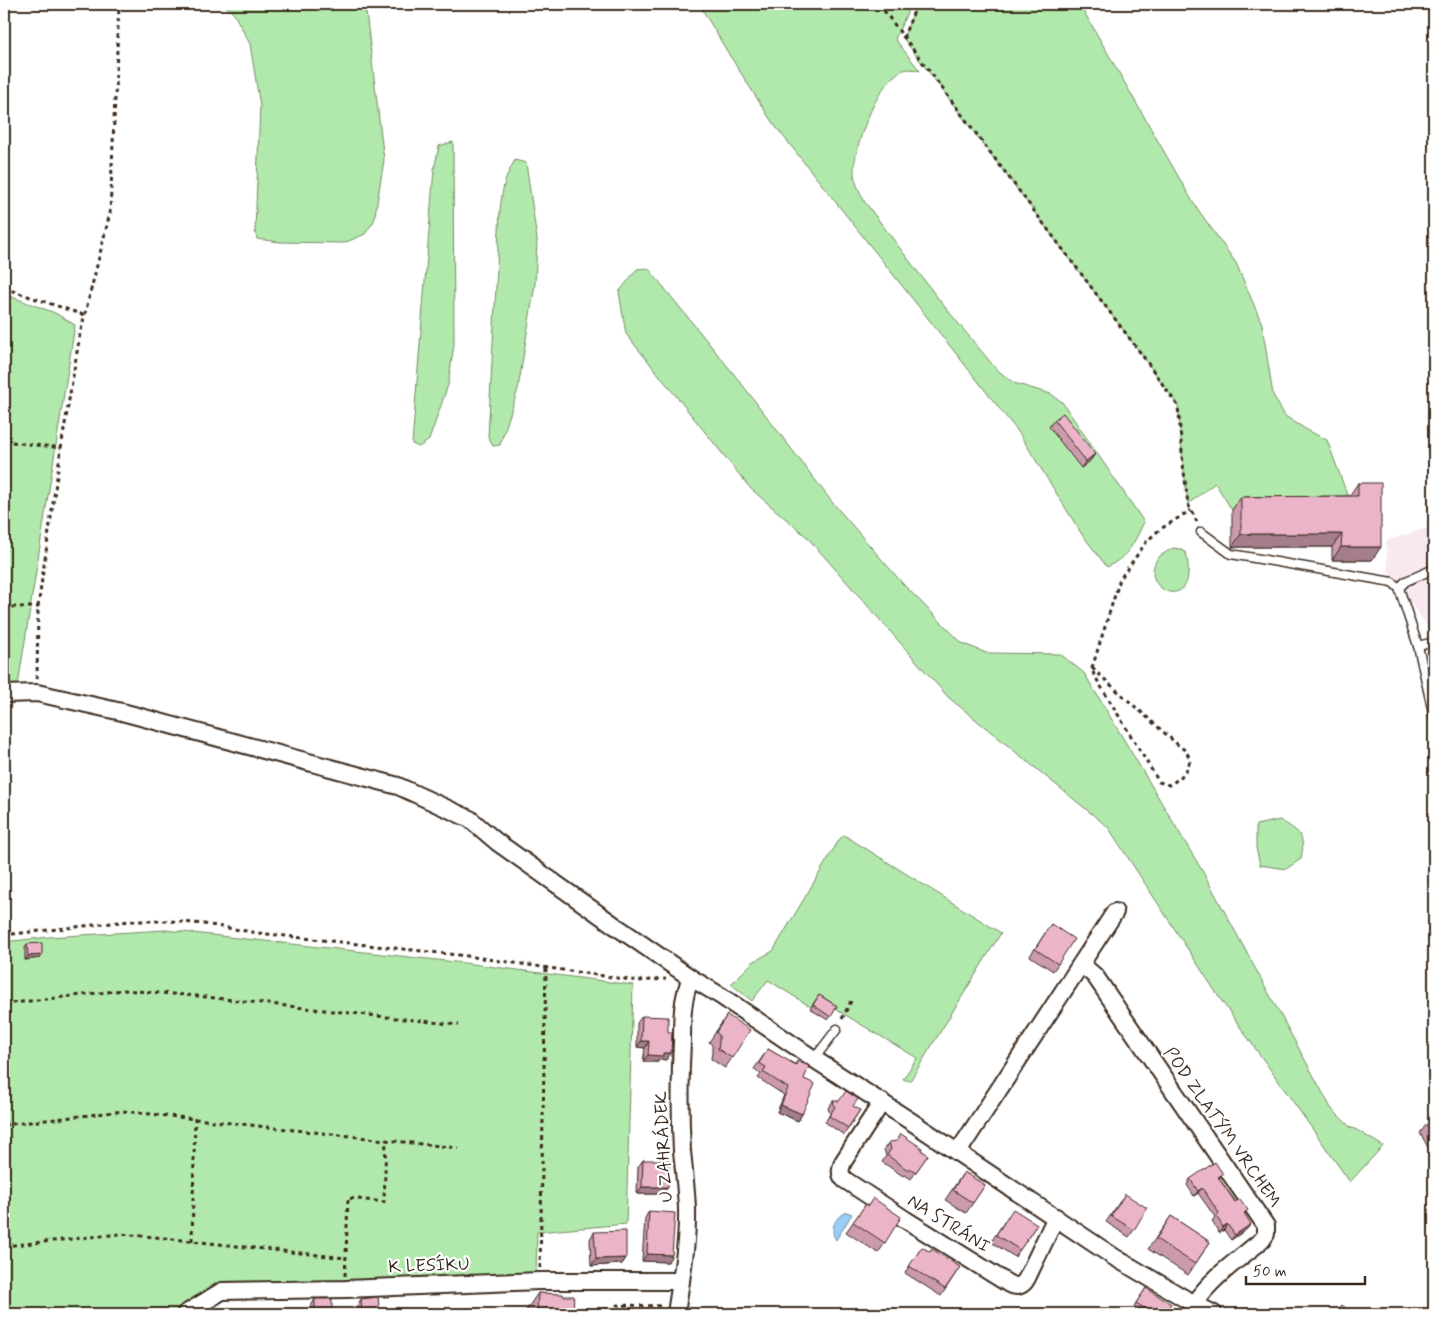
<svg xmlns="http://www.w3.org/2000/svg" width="1438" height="1318" font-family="Mynerve,sans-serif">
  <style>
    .built { fill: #f9e8ef }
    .green { fill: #b1e9ac; stroke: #768a65 }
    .water { fill: #98cef7; stroke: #738ca0 }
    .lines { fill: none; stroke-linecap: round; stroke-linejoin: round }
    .lane-casing { stroke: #3b2a1e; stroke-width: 11 }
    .street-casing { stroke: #3b2a1e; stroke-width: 20 }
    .path { stroke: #3b2a1e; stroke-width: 3; stroke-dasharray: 4 4; stroke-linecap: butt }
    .lane { stroke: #fff; stroke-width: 8 }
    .street { stroke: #fff; stroke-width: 16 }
    .wall { fill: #cb9bad; stroke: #3b2a1e }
    .shaded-wall { fill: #a57e8d; stroke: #3b2a1e }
    .building { fill: #ecb4c9; stroke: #3b2a1e }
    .labels { text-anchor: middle; stroke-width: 4.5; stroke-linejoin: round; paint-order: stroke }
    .street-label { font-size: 18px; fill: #3b2a1e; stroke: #fff }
  </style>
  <rect width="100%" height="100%" fill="#fff"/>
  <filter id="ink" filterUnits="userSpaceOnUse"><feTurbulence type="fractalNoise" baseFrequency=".02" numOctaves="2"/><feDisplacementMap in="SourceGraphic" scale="10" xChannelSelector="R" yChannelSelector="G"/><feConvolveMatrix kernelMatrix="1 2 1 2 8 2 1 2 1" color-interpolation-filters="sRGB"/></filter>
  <g filter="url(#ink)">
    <path class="built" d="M1434 526V637L1431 631 1388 572 1386 541Z"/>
    <g class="green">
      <path d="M224 4H365L384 160 374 221 365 234 344 243 280 242 257 239 255 231 260 106 250 44 234 14Z"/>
      <path d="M699 4H911L895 39 920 71C916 70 912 69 908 69 880 72 855 144 854 169 853 180 860 191 864 201L940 301 996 369 1014 383 1051 394 1062 402 1144 522C1134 543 1129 556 1107 567L1081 533 1019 433 772 122 730 56Z"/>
      <path d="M917 4H1077L1083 10 1194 204 1236 263 1262 324 1273 395 1285 416 1307 430 1327 440 1348 497V510H1232L1215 483 1188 504 1183 464 1178 406 1142 355 903 38Z"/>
      <path d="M453 142 454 344 448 385 429 440 419 447 412 444 434 169 439 146Z"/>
      <path d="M515 160 526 163 537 239 535 284 518 389 500 445 493 446 488 437 500 211C502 191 504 178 515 160Z"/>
      <path d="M648 268 741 383 832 502 903 584 962 643 986 653 1060 654 1084 673 1203 872 1331 1108 1351 1128 1355 1129 1383 1146 1350 1182 1221 1000 1108 827 948 697 807 537 751 489 626 334 619 292 637 269Z"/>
      <path d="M4 294 55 313 75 325 18 685H4Z"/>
      <path d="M1173 548 1180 549 1186 553C1201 616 1137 592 1157 559 1160 555 1168 551 1173 548Z"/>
      <path d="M1280 820C1299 832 1306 834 1301 859L1286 869 1260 865 1256 848V825Z"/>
      <path d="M844 835 1001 933 910 1081 903 1079 917 1058 817 998 811 1007 768 980 752 1001 731 984 753 962 773 951 839 840Z"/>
      <path d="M165 930 464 963 633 985 626 1224 537 1232 536 1274 221 1284 173 1314H4V942L49 937Z"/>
    </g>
    <path class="water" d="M847 1212 852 1214 836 1240C829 1231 835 1215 847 1212Z"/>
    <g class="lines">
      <g class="lane-casing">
        <g id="lane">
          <path d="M1201 532 1231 554 1392 582 1399 588 1406 581 1434 569"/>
          <path d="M1399 588 1418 646 1434 642"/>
          <path d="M1418 646 1434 717"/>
          <path d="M814 1059 837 1029"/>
        </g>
      </g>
      <g class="street-casing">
        <g id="street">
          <path d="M4 694 37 693 122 712 398 786 470 819 497 842 614 925 691 978 721 996 814 1059 915 1124 1114 1257 1194 1304 1214 1314"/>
          <path d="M1081 964 1095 976 1266 1226V1234L1262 1240C1238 1260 1211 1278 1194 1304"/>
          <path d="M882 1102 843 1162C840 1169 839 1175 845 1180L906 1220 1009 1284C1017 1288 1023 1286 1027 1278L1056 1217"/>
          <path d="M958 1152 1115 912"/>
          <path d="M185 1314 222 1291 346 1289 540 1281H681"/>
          <path d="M676 1314C681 1279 688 1244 687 1208 686 1189 684 1170 682 1151 680 1114 680 1078 682 1041 682 1019 682 998 691 978"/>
        </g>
      </g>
      <g class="path">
        <path d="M879 4 1142 355 1178 406 1183 464 1188 504 1197 522"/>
        <path d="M903 38 917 4"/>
        <path d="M4 288 84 315"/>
        <path d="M4 441 61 448"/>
        <path d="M4 607H38"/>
        <path d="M1092 668 1178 745 1186 751 1190 759C1188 772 1181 778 1169 785L1159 782 1094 675 1092 668 1120 579 1147 541 1159 530 1191 510"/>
        <path d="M37 679 38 607 61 448 80 334 110 213 119 4"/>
        <path d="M4 935 129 921H170L204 924 258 933 467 956 638 981 666 979"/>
        <path d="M4 1004 124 990 197 996 459 1025"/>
        <path d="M842 1019 851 1001"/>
        <path d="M4 1125 123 1111 458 1148"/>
        <path d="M192 1241 195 1118"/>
        <path d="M4 1246 120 1234 155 1237 346 1258"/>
        <path d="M540 1268 546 968"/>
        <path d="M345 1276 346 1255 348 1198 384 1202 386 1139"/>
        <path d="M617 1314V1305L662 1306"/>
      </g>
      <use href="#lane" class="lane"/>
      <use href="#street" class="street"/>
    </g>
    <g class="wall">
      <path d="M1054 420 1095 454 1090 461 1081 468 1049 427Z"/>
      <path d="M1358 483 1372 560H1332V547H1232V510L1241 497 1349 496Z"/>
      <path d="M1051 924 1058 964 1053 971 1030 956Z"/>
      <path d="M27 944 42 955 40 958 25 960V948Z"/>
      <path d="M819 995 837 1006 828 1020 810 1009Z"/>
      <path d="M727 1015 732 1058 725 1068 711 1059 712 1052V1045L709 1042Z"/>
      <path d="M642 1016 668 1032 666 1060 660 1059 658 1062H643L645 1048 637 1047V1023Z"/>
      <path d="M768 1049 795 1065 797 1061 804 1079 802 1114 798 1121 777 1112 784 1095 758 1078 761 1074 754 1069Z"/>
      <path d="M833 1101 860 1110 844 1135 825 1122 830 1114 828 1108Z"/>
      <path d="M1434 1120V1158L1420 1133 1426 1125Z"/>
      <path d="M889 1142 921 1150 928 1155 911 1179 905 1175 903 1176 882 1162 886 1156 884 1149Z"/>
      <path d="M643 1160 668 1187 663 1194H637L638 1167Z"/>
      <path d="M964 1172 985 1185 966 1213 945 1200Z"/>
      <path d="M1223 1174 1219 1178 1245 1215 1247 1229 1231 1240 1224 1230 1219 1233 1212 1221 1215 1217 1198 1193 1194 1196 1187 1185 1190 1179Z"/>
      <path d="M1125 1194 1134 1230 1129 1237 1106 1222Z"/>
      <path d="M866 1204 885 1243 878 1253 846 1232Z"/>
      <path d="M649 1211 668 1262 642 1261 645 1218Z"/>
      <path d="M1008 1216 1037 1224 1015 1257 991 1242Z"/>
      <path d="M1171 1216 1210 1242 1188 1275 1148 1249Z"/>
      <path d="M594 1232 626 1258 622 1264 591 1266 590 1239Z"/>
      <path d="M922 1247 930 1252 960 1267 941 1296 905 1273Z"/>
      <path d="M1434 1277V1286L1430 1281Z"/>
      <path d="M1146 1288 1164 1314H1146L1134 1306Z"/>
      <path d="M538 1293 563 1296 573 1310H602L603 1308 636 1311 637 1309 650 1313 666 1314H526L527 1309Z"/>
      <path d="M315 1299 332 1314H311V1306Z"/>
      <path d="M361 1299 380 1314H357V1306Z"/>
    </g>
    <g class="shaded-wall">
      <path d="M1095 454 1090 461 1081 468 1086 461Z"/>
      <path d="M1241 534H1342L1332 547H1232Z"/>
      <path d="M1341 547H1381L1372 560H1332Z"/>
      <path d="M42 955 40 958 25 960 28 956Z"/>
      <path d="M641 1041H649L645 1048 637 1047Z"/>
      <path d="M663 1053H671L666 1060 660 1059 658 1062H643L648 1055Z"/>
      <path d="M781 1105 802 1114 798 1121 777 1112Z"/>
      <path d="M642 1187H668L663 1194H637Z"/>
      <path d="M1202 1188 1198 1193 1194 1196 1198 1191Z"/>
      <path d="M1227 1224 1224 1230 1219 1233 1223 1227Z"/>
      <path d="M1251 1224 1247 1229 1231 1240 1235 1235Z"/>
      <path d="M647 1254 672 1255 668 1262 642 1261Z"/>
      <path d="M626 1258 622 1264 591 1266 596 1259Z"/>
    </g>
    <g class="building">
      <path d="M1063 413 1095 454 1086 461 1054 420Z"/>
      <path d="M1358 483H1381V547H1341L1342 534H1241V497L1358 496Z"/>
      <path d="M1051 924 1074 939 1058 964 1035 949Z"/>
      <path d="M42 943V955L28 956 27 944Z"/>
      <path d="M819 995 837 1006 831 1017 813 1005Z"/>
      <path d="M727 1015 750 1030 732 1058 718 1049 719 1042V1035L716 1032Z"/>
      <path d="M642 1016 668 1017V1032H672L671 1053H663V1056L648 1055 649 1041H641Z"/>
      <path d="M768 1049 796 1065 797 1061 809 1066 804 1079 815 1084 802 1114 781 1105 788 1088 763 1072 766 1067 759 1063Z"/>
      <path d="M846 1091 858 1099 853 1106 860 1110 848 1128 829 1116 835 1107 833 1101H839Z"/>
      <path d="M1434 1120V1139L1426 1125Z"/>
      <path d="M901 1134 922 1148 921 1150 928 1155 916 1172 909 1168 908 1170 887 1155 891 1149 889 1142 897 1141Z"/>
      <path d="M643 1160H669L668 1187H642Z"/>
      <path d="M1215 1162 1223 1174 1218 1177 1235 1202 1240 1199 1248 1210 1244 1213 1251 1224 1235 1235 1227 1224 1223 1227 1216 1216 1219 1213 1202 1188 1198 1191 1190 1179Z"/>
      <path d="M964 1172 985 1185 973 1203 953 1190Z"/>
      <path d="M1125 1194 1147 1208 1134 1230 1111 1216Z"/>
      <path d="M873 1198 901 1217 885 1243 853 1222 866 1204 868 1206Z"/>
      <path d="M1013 1209 1037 1224 1020 1250 996 1235Z"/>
      <path d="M649 1211 675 1213 672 1255 647 1254Z"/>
      <path d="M1171 1216 1210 1242 1195 1264 1156 1239Z"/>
      <path d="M626 1231V1258L596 1259 594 1232Z"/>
      <path d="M922 1247 930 1252 932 1249 960 1267 945 1289 909 1266Z"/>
      <path d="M1146 1288 1171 1304 1164 1314H1154L1136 1303Z"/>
      <path d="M538 1293 563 1294V1296H574L573 1310H603V1308L637 1311V1309H650V1313H666V1314H537Z"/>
      <path d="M378 1297 380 1314H362L361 1299Z"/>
      <rect x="315" y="1299" width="17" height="15"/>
      <path d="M1342 1305 1353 1314H1333Z"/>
      <path d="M905 1310 921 1314H904Z"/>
      <path d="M1366 1310 1371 1314H1362Z"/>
    </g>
  </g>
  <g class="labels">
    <g class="street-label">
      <text transform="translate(1223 1127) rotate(55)" y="6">POD ZLATÝM VRCHEM</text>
      <text transform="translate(663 1147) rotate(-93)" y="6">U ZAHRÁDEK</text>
      <text transform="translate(949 1223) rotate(32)" y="6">NA STRÁNI</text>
      <text transform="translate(429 1265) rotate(-2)" y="6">K LESÍKU</text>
    </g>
  </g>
  <rect width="1438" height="1318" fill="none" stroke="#fff" stroke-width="20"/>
  <rect x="10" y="10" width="1418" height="1298" fill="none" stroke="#3b2a1e" stroke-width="2" filter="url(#ink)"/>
  <path d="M1246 1276v8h119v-8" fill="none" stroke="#3b2a1e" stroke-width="2.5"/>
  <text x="1253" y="1276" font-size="15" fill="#3b2a1e" stroke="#ffffff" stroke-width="4" paint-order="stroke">50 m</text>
</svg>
